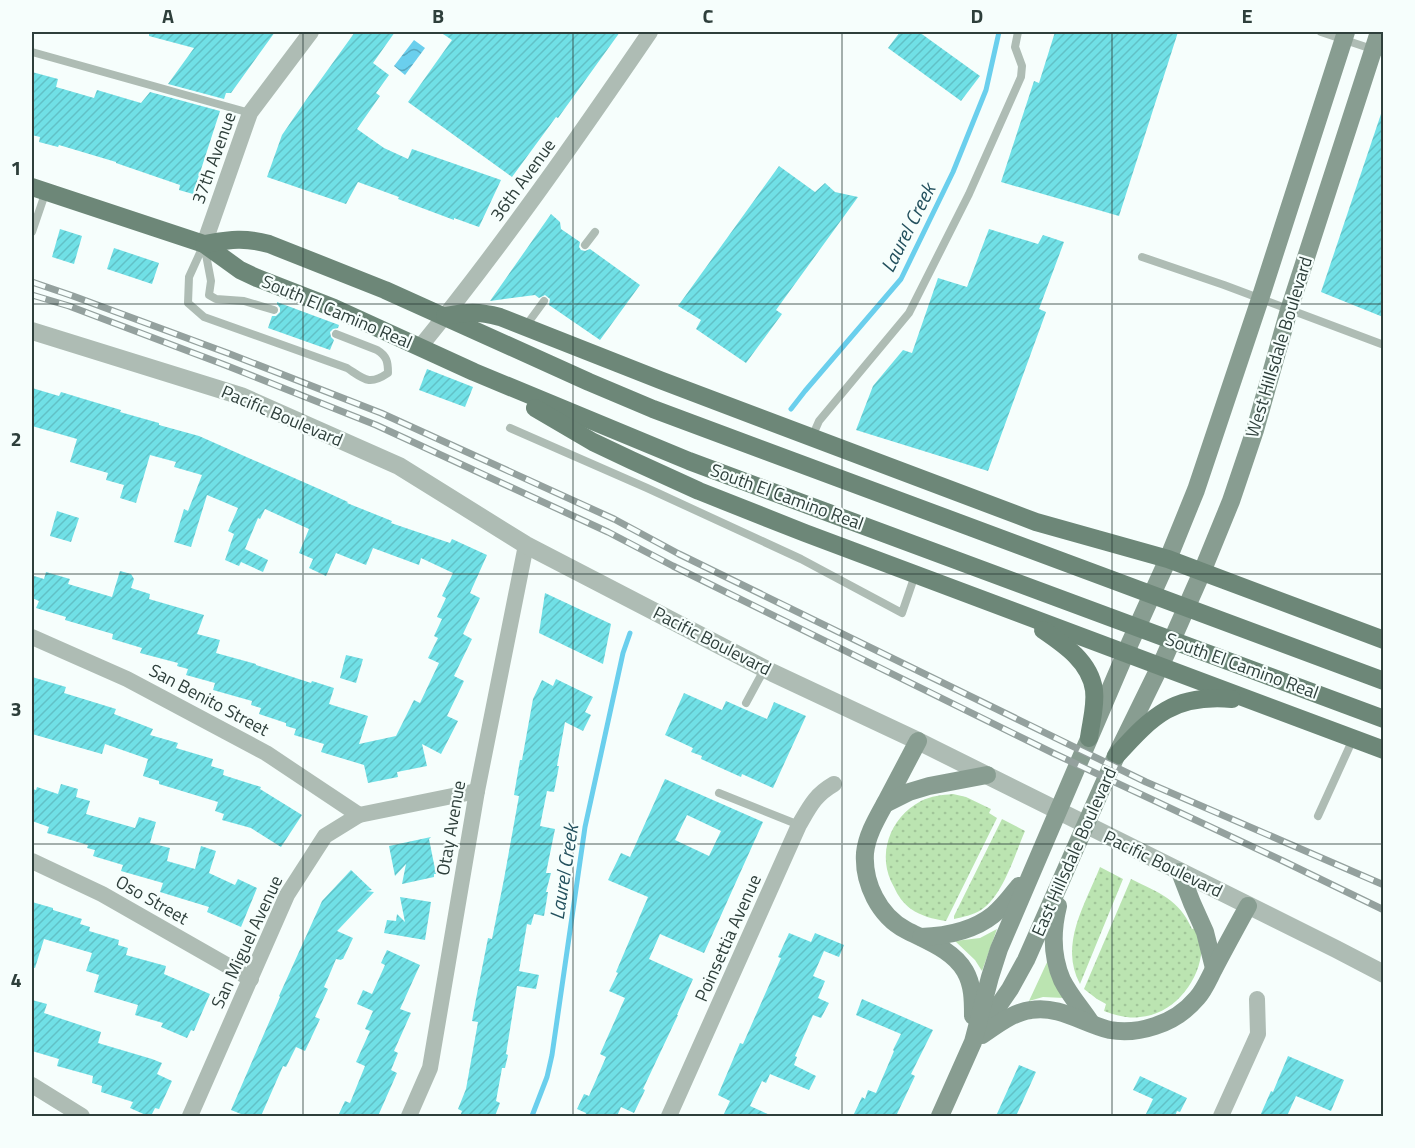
<svg xmlns="http://www.w3.org/2000/svg" width="1415" height="1148" font-family="'Titillium Web',sans-serif">
  <style>
    .grass { fill: #bbe4b1 }
    .garden { fill: url(#garden-dots) }
    .water { fill: url(#water-waves) }
    .lines { fill: none; stroke-linecap: round; stroke-linejoin: round }
    .stream { stroke: #6acfed; stroke-width: 5 }
    .building { fill: url(#building-hatch); fill-rule: evenodd }
    .service { stroke: #aebcb4; stroke-width: 8 }
    .minor { stroke: #aebcb4; stroke-width: 16 }
    .tertiary { stroke: #aebcb4; stroke-width: 18 }
    .secondary { stroke: #889d91; stroke-width: 18 }
    .primary { stroke: #6d8778; stroke-width: 18 }
    .rail-casing { stroke: #94a19e; stroke-width: 7 }
    .rail { stroke: #f6fefc; stroke-width: 4.5; stroke-dasharray: 14; stroke-linecap: butt }
    .grid { fill: none; stroke: #2e3f3b; stroke-width: 1.5; stroke-opacity: 0.55 }
    .labels { text-anchor: middle; stroke-width: 4.5; stroke-linejoin: round; paint-order: stroke }
    .street-label { font-size: 18px; fill: #2e3f3b; stroke: #f6fefc }
    .water-label { font-size: 20px; font-style: italic; fill: #24515e; stroke: #f6fefc }
    .neatline { fill: none; stroke: #2e3f3b; stroke-width: 2 }
    .grid-label { font-size: 20px; text-anchor: middle; font-weight: bold; fill: #2e3f3b }
  </style>
  <defs>
    <pattern id="garden-dots" width="8" height="8" patternUnits="userSpaceOnUse" patternTransform="scale(1.5)"><rect width="8" height="8" fill="#bbe4b1"/><path d="M2 2h.1M6 6h.1" fill="none" stroke="#a1c599" stroke-width="1.8" stroke-linecap="round"/></pattern>
    <pattern id="water-waves" width="16" height="10" patternUnits="userSpaceOnUse" patternTransform="scale(1.5)"><rect width="16" height="10" fill="#6acfed"/><path d="M0 5q4-4 8 0t8 0" fill="none" stroke="#58a9c1"/></pattern>
    <pattern id="building-hatch" width="6" height="6" patternUnits="userSpaceOnUse" patternTransform="scale(1.5)"><rect width="6" height="6" fill="#70e0e6"/><path d="M-1 1l2-2M0 6l6-6M5 7l2-2" fill="none" stroke="#61c1c6"/></pattern>
  </defs>
  <rect width="100%" height="100%" fill="#f6fefc"/>
  <g class="grass">
    <path d="M997 929 982 971 975 960 955 941 980 938Z"/>
    <path d="M1049 958 1064 998 1043 997 1029 1001Z"/>
  </g>
  <g class="garden">
    <path d="M953 794 966 797 991 809 989 813 997 818 946 921C933 919 921 916 911 909 903 903 898 896 894 887 876 856 889 818 921 801 931 796 942 795 953 794Z"/>
    <path d="M1002 819 1025 831C1015 854 1003 896 981 910 973 915 963 917 954 919V916Z"/>
    <path d="M1100 867 1123 879 1080 984C1059 944 1085 905 1100 867Z"/>
    <path d="M1131 879C1159 893 1179 899 1192 929L1196 928C1198 936 1202 947 1201 955 1197 985 1171 1015 1140 1017 1128 1019 1115 1015 1104 1011L1106 1004 1097 999 1084 989Z"/>
  </g>
  <path class="water" d="M414 40 425 48 405 75 394 66Z"/>
  <g class="lines">
    <g class="stream">
      <path d="M791 409 805 391 901 279 953 172 986 90 999 32"/>
      <path d="M532 1116 547 1077 552 1055 585 827 623 653 630 633"/>
    </g>
  </g>
  <g class="building">
    <path d="M149 32H275L231 93H226L224 99 168 84 194 48 149 36Z"/>
    <path d="M355 32H395L373 63 389 75 376 93 380 96 357 129 384 148 408 159 412 149 501 180 479 227 454 218V220L398 199 399 197 358 182 346 204 267 177 282 135 306 100Z"/>
    <path d="M440 32H620L558 118 556 117 512 177 408 102 452 40Z"/>
    <path d="M900 32H919L980 76 961 101 888 48Z"/>
    <path d="M1055 32H1178L1119 216 1001 182 1034 81 1039 83Z"/>
    <path d="M32 72 58 79 56 87 94 98 97 90 141 103 150 92 220 111 193 194 179 190 180 185 116 163V162L59 145 58 147 39 142 40 137 32 135Z"/>
    <path d="M1381 114H1383V317L1321 292Z"/>
    <path d="M779 166 815 192 825 183 835 192 858 197 776 310 782 314 746 363 696 329 701 320 678 306Z"/>
    <path d="M551 214 560 222 561 229 580 242 579 247 581 250 585 251 590 249 640 285 600 340 549 305 550 299 545 295 539 298 535 295 490 301Z"/>
    <path d="M60 229 82 236 74 264 52 257Z"/>
    <path d="M989 229 1038 244 1043 235 1064 242 1039 309 1046 312 988 471 856 430 873 386 903 350 912 353 938 278 967 287Z"/>
    <path d="M114 248 159 263 152 284 107 269Z"/>
    <path d="M277 302 339 325 338 328 333 329 330 332 331 337 334 340 330 350 268 328 272 316H276L280 312V308L277 304Z"/>
    <path d="M427 369 473 387 465 407 419 390Z"/>
    <path d="M32 388 59 396 61 392 84 399 121 410 120 412 159 423V425L199 436 326 492 348 502 347 503 392 521 391 523 450 543 452 539 487 555 470 593 480 598 463 634 472 639 454 676 464 681 447 716 458 721 441 754 422 744 427 766 397 772 398 777 368 783 364 765 321 752 324 744 294 735 296 729 286 726V723L259 714 261 708 251 705 252 701 213 690 215 683 186 675 188 669 177 666 178 663 140 653 142 648 112 639 113 634 65 620 66 617 36 608 39 601 32 598V586L34 576 44 579 46 572 70 579 68 584 112 597 120 571 131 574 134 579 131 588 150 594 149 599 204 615 197 634 220 640 216 653 256 664V665L311 683 312 681 334 688 329 704 368 716 359 744 396 736 414 700 420 703 439 663 428 658 438 638 434 636 442 619 437 617 446 598 442 596 453 573 421 558 419 565 373 548 366 565 336 553 326 576 309 568 313 559 299 553 309 529 265 509 260 519 258 518 245 549 268 560 263 572 241 562 239 566 225 560 234 534 228 531 238 508 207 495 191 547 174 542 184 509 188 511 202 475 174 467 176 462 150 455 136 503 120 498 124 485 106 480 108 473 70 462 77 439 32 426Z"/>
    <path d="M57 511 79 518 71 542 50 536Z"/>
    <path d="M545 593 611 624 603 664 539 633Z"/>
    <path d="M346 655 363 659 356 683 340 678Z"/>
    <path d="M32 677 66 687 64 693 116 709 114 714 153 729 150 735 178 743 176 748 213 759 211 766 224 770 223 775 261 787 260 789 302 815 281 847 251 828 222 820 224 814 215 811 218 802 159 784V781L143 776 148 759 105 744 102 754 32 734Z"/>
    <path d="M556 679 593 697 585 712 591 715 583 731 565 722 557 766H559L554 792 547 791 540 826 555 829 546 873H551L546 892H548L544 916 534 914 531 925 527 924 519 971 539 975 536 989 517 986 506 1054 508 1055 505 1068H502L496 1101 500 1103 495 1116H460L462 1111 458 1109 466 1089 478 1022 472 1021 476 999 488 938 492 939 504 879 519 796 514 795 520 760H522L533 699 542 680 553 686Z"/>
    <path d="M684 693 722 710 726 701 767 719 774 702 806 716 773 788 742 774 741 777 701 759 702 756 691 752 693 748 665 735Z"/>
    <path d="M665 779 763 822 704 953 660 934 649 959 693 979 677 1015H678L643 1089 645 1090 634 1113 621 1107 617 1116H585L586 1113 577 1109 584 1094 589 1096 606 1057 600 1054 625 998 609 991 618 973 616 972 648 897 608 880 621 853 630 857ZM687 815 721 831 709 856 675 840Z"/>
    <path d="M61 784 78 789 76 797 90 801 86 814 135 828 139 817 156 822 150 843 170 848 167 861 195 869 201 846 216 851 209 873 235 885 238 879 257 888 241 927 207 912 209 907 160 892 163 883 121 871 123 865 93 856 95 850 87 848 88 845 47 833 49 827 32 821V789L36 790 37 787 58 794Z"/>
    <path d="M431 837 429 839 436 874H434V877L402 884 406 864 395 876 389 846Z"/>
    <path d="M351 870 372 890 366 891 374 892 337 931 353 938 343 959H342L341 960 336 959 331 971 324 987 328 989 315 1017 320 1019 305 1051 296 1047 286 1067 283 1066 261 1116H246L231 1110 280 997 279 996 322 901Z"/>
    <path d="M400 897 431 902 425 940 384 933 387 920 396 921 397 914 405 922Z"/>
    <path d="M32 902 53 908V910L82 919 80 924 90 927 89 931 119 940 118 945 128 948 126 955 166 966 164 974 210 994 194 1031 191 1030 187 1038 161 1027 163 1023 135 1015 138 1005 94 992 99 975 86 971 92 953 44 939 35 968 32 967Z"/>
    <path d="M789 933 811 942 815 933 844 945 839 957 824 951 813 976 825 981 818 998 829 1003 821 1018 813 1015 795 1056 797 1057 794 1065 816 1076 809 1090 770 1074 766 1083 762 1081 750 1106 772 1116H723L730 1101 718 1095 740 1043 743 1044 781 958 778 957Z"/>
    <path d="M387 950 420 965 400 1009 411 1013 394 1051 398 1053 391 1070 397 1073 378 1116H380H338L345 1101 350 1103 365 1066 356 1062 370 1031 365 1029 373 1011 357 1004 363 990 372 994 385 965 381 963Z"/>
    <path d="M862 999 933 1030 911 1074 915 1076 896 1116H853L862 1097 865 1099 868 1090 876 1093 894 1051 893 1050 901 1034 856 1015Z"/>
    <path d="M32 1000 47 1004 44 1013 101 1032 98 1043 152 1059 162 1063 157 1074 172 1081 159 1109 155 1108 151 1116H148L130 1108 133 1102 101 1092 102 1086 92 1083 93 1076 57 1066 59 1059 32 1051Z"/>
    <path d="M1288 1056 1344 1080 1331 1111 1296 1096 1287 1116H1260L1271 1091 1273 1092Z"/>
    <path d="M1019 1065 1036 1072 1016 1116H996Z"/>
    <path d="M1140 1076 1187 1098 1180 1112 1177 1111 1175 1116H1145L1153 1099 1133 1090Z"/>
  </g>
  <g class="lines">
    <g class="service">
      <path d="M1321 32 1384 53"/>
      <path d="M32 52 250 113"/>
      <path d="M32 232 46 191"/>
      <path d="M585 245 595 232"/>
      <path d="M1142 257 1224 285 1384 345"/>
      <path d="M274 310 244 301 216 299 209 295 211 281 204 244 189 277 188 303 204 317 347 368C364 379 369 386 388 373 388 362 387 356 377 350L336 334"/>
      <path d="M525 327 544 301"/>
      <path d="M510 428 647 488 801 559 902 613 915 575"/>
      <path d="M812 437 819 421 909 313 969 194 1021 77 1022 66 1015 47 1018 32"/>
      <path d="M746 703 765 668"/>
      <path d="M719 793 799 825"/>
      <path d="M1318 816 1353 739"/>
    </g>
    <g class="minor">
      <path d="M204 244 250 113 311 32"/>
      <path d="M420 347C502 246 577 139 650 32"/>
      <path d="M32 637 127 679 266 753 359 815"/>
      <path d="M32 861 102 894 251 979"/>
      <path d="M32 1085 82 1116"/>
      <path d="M190 1116 287 895 325 836 359 815 477 791"/>
      <path d="M409 1116 430 1068 477 791 526 545"/>
      <path d="M669 1116 799 825C810 806 815 795 834 784"/>
      <path d="M1221 1116 1258 1034 1257 999"/>
    </g>
    <path class="tertiary" d="M32 331 241 396 399 466 526 545 773 673 918 741 1336 949 1384 974"/>
    <g class="secondary">
      <path d="M918 741C908 760 898 779 888 798 879 815 867 833 865 853 863 883 879 916 906 930 927 941 953 950 965 971 973 985 973 1000 973 1016"/>
      <path d="M885 804 909 792 929 786 987 775"/>
      <path d="M1180 872 1192 903 1205 932 1214 968"/>
      <path d="M1058 906C1052 930 1052 957 1062 980 1070 996 1082 1009 1091 1023"/>
      <path d="M921 937C946 936 973 931 993 915 1003 907 1011 896 1019 886"/>
      <path d="M981 1031 1010 989 1026 960 1116 756 1165 656 1202 572 1231 501 1255 430 1289 310 1379 32"/>
      <path d="M982 1035C997 1025 1013 1012 1031 1010 1059 1005 1084 1024 1110 1030 1126 1033 1140 1031 1155 1026 1171 1021 1186 1011 1197 998 1205 989 1209 978 1215 967 1226 946 1237 926 1248 906"/>
      <path d="M940 1116 973 1042 990 977 999 949 1130 643 1168 559 1196 490 1260 299 1346 32"/>
    </g>
    <g class="primary">
      <path d="M32 187 204 244 240 270 257 278 334 308 474 372 689 461 1384 719"/>
      <path d="M204 244C229 240 243 237 269 244L385 290 589 382 653 409 1384 681"/>
      <path d="M445 316C467 312 478 311 500 317L660 380 1036 522 1168 559 1384 640"/>
      <path d="M535 408 593 442 631 460 699 491 805 533 1384 750"/>
      <path d="M1043 630C1065 645 1090 662 1094 690 1096 706 1091 722 1089 738"/>
      <path d="M1116 756C1153 715 1174 694 1232 699"/>
    </g>
    <g class="rail-casing">
      <g id="rail">
        <path d="M32 282 73 296 230 354 381 413 614 519 679 554 1146 782 1384 885"/>
        <path d="M32 295 69 306 225 365 376 425 608 532 673 566 1055 754 1283 861 1384 910"/>
      </g>
    </g>
    <use href="#rail" class="rail"/>
  </g>
  <path class="grid" d="M303 32V1116M573 32V1116M842 32V1116M1112 32V1116M32 304H1384M32 574H1384M32 844H1384"/>
  <g class="labels">
    <g class="street-label">
      <text transform="translate(214 158) rotate(-70)" y="6">37th Avenue</text>
      <text transform="translate(523 180) rotate(-54)" y="6">36th Avenue</text>
      <text transform="translate(337 312) rotate(23)" y="6">South El Camino Real</text>
      <text transform="translate(1279 347) rotate(-73)" y="6">West Hillsdale Boulevard</text>
      <text transform="translate(282 416) rotate(23)" y="6">Pacific Boulevard</text>
      <text transform="translate(787 497) rotate(20)" y="6">South El Camino Real</text>
      <text transform="translate(712 641) rotate(27)" y="6">Pacific Boulevard</text>
      <text transform="translate(1242 666) rotate(20)" y="6">South El Camino Real</text>
      <text transform="translate(209 700) rotate(28)" y="6">San Benito Street</text>
      <text transform="translate(451 828) rotate(-80)" y="6">Otay Avenue</text>
      <text transform="translate(1074 852) rotate(-66)" y="6">East Hillsdale Boulevard</text>
      <text transform="translate(1163 864) rotate(26)" y="6">Pacific Boulevard</text>
      <text transform="translate(152 900) rotate(30)" y="6">Oso Street</text>
      <text transform="translate(728 938) rotate(-66)" y="6">Poinsettia Avenue</text>
      <text transform="translate(247 942) rotate(-65)" y="6">San Miguel Avenue</text>
    </g>
    <g class="water-label">
      <text transform="translate(908 228) rotate(-63)" y="7">Laurel Creek</text>
      <text transform="translate(564 872) rotate(-81)" y="7">Laurel Creek</text>
    </g>
  </g>
  <rect width="1415" height="1148" fill="none" stroke="#f6fefc" stroke-width="66"/>
  <rect x="33" y="33" width="1349" height="1082" class="neatline"/>
  <g class="grid-label">
    <text x="168" y="23">A</text>
    <text x="438" y="23">B</text>
    <text x="708" y="23">C</text>
    <text x="977" y="23">D</text>
    <text x="1247" y="23">E</text>
    <text x="16" y="175">1</text>
    <text x="16" y="446">2</text>
    <text x="16" y="716">3</text>
    <text x="16" y="987">4</text>
  </g>
</svg>
